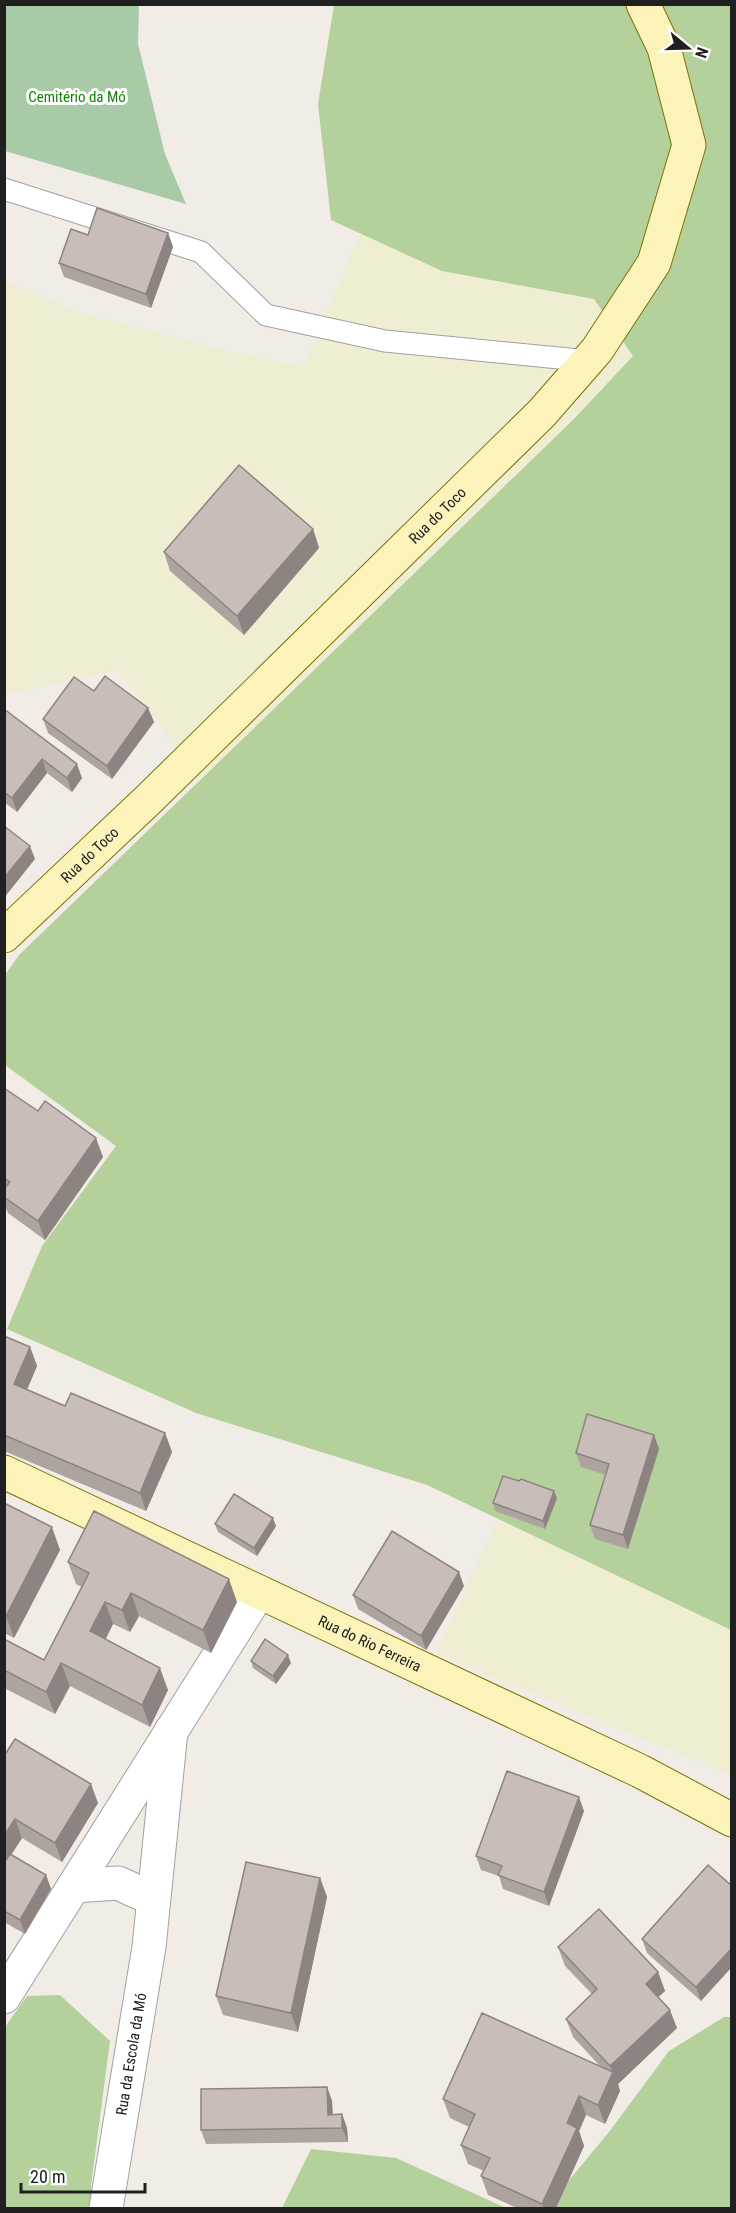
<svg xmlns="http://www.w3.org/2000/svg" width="736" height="2213" font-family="'Roboto Condensed',sans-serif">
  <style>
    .farmland { fill: #efedd2 }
    .forest { fill: #b4d19b }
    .cemetery { fill: #a8caa7 }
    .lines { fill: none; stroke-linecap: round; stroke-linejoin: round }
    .lane-casing { stroke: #a1a1a1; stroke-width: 23 }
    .street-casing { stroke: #a1a1a1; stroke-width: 35 }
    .secondary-casing { stroke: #7b7403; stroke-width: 35 }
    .lane { stroke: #fff; stroke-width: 21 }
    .street { stroke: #fff; stroke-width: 33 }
    .secondary { stroke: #fbf3ba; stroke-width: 33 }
    .wall { fill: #ada39f }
    .shaded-wall { fill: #8d8482 }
    .building { fill: #c9bdb9; stroke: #8d8482; stroke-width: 1.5 }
    .labels { text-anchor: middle; stroke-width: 6; stroke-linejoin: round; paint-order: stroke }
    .park-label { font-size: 15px; fill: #15820a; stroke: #fff }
    .street-label { font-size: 15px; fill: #202020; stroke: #fff }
  </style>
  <rect width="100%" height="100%" fill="#f1ece6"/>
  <g class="farmland">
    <path d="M360 233 442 271 594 299 634 355 573 420 200 780 119 670 5 694 4 281 56 302 71 310 228 351 304 367Z"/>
    <path d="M498 1519 731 1630V1775L436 1653Z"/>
  </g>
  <g class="forest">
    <path d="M334 5H731V1630L427 1485 196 1413 7 1329 42 1246 116 1146 5 1065V975L19 955 573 420 633 356 594 299 442 271 331 220 318 104Z"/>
    <path d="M60 1995 110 2041 91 2186 96 2208H5V2027L27 1996Z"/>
    <path d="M724 2017H731V2208H546L609 2132 669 2051Z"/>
    <path d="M311 2149 396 2158 506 2208H282Z"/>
  </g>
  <path class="cemetery" d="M4 5H139L138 44 165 154 186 204 5 151Z"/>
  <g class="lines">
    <g class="lane-casing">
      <path id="lane" d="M4 189 201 252 266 315 385 341 589 361"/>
    </g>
    <g class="street-casing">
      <g id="street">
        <path d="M74 1886 118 1883 153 1899"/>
        <path d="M4 1997 259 1592"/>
        <path id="s1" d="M106 2208 149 1947 171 1731"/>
      </g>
    </g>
    <g class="secondary-casing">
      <g id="secondary">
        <path id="s2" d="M4 936 149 799 542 413 597 350 654 263 689 145 664 48 643 4"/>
        <path id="s3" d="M4 1472 640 1771 732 1820"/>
      </g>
    </g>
    <use href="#lane" class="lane"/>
    <use href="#street" class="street"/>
    <use href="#secondary" class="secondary"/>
  </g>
  <g class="wall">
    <path d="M168 233 173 247 151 308 64 277 59 263 88 235Z"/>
    <path d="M313 529 319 548 244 635 170 571 164 552Z"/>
    <path d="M94 691 148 708 154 722 112 779 48 733 43 719Z"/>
    <path d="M4 709 82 778 72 792 47 773 17 812 4 802Z"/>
    <path d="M4 1088 103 1157 45 1240 8 1213 4 1204Z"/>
    <path d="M4 1336 30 1347 37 1366 27 1390 65 1406 165 1433 172 1452 146 1511 4 1451Z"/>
    <path d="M654 1435 659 1449 628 1549 595 1539 590 1525 606 1475 581 1467 576 1453Z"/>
    <path d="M519 1481 557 1498 545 1529 495 1511 493 1503Z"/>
    <path d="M4 1503 60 1550 14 1638 4 1633Z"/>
    <path d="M215 1524 276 1526 257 1556 218 1532Z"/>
    <path d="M68 1562 237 1602 211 1653 139 1616 130 1632 113 1624 106 1639 168 1690 150 1727 70 1686 55 1714 4 1688V1639L44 1660 82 1587 76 1584Z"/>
    <path d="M464 1586 426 1650 358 1609 353 1595Z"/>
    <path d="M251 1661 291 1663 276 1684 253 1668Z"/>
    <path d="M4 1756 98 1803 62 1862 22 1838 11 1855 46 1875 51 1889 25 1934 4 1922Z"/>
    <path d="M584 1811 549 1906 503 1889 499 1876 481 1870 476 1856Z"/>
    <path d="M320 1878 327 1897 298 2032 223 2015 216 1996Z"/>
    <path d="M732 1886 701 2001 647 1953 642 1939Z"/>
    <path d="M558 1947 658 1972 665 1991 658 1997 677 2028 618 2084 620 2091 605 2124 586 2115 579 2131 584 2146 556 2208H517L488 2195 481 2176 484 2171 468 2164 461 2145 469 2127 450 2118 443 2099 600 2066 573 2037 566 2019 592 1994 565 1966Z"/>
    <path d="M327 2087 332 2101 333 2115 342 2114 347 2128 348 2142 206 2144 201 2130Z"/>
  </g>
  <g class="shaded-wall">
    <path d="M168 233 173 247 151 308 146 294Z"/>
    <path d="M313 529 319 548 244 635 237 616Z"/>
    <path d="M148 708 154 722 112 779 107 766Z"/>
    <path d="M42 759 47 773 17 812 12 798Z"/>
    <path d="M77 764 82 778 72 792 67 778Z"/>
    <path d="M30 846 35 859 4 898V878Z"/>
    <path d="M96 1138 103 1157 45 1240 38 1221Z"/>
    <path d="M30 1347 37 1366 21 1403 14 1384Z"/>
    <path d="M165 1433 172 1452 146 1511 140 1493Z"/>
    <path d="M654 1435 659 1449 628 1549 623 1535Z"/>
    <path d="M554 1491 557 1498 545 1529 543 1521Z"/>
    <path d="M273 1518 276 1526 257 1556 254 1548Z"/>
    <path d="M52 1527 60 1550 14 1638 6 1616Z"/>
    <path d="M459 1572 464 1586 426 1650 421 1636Z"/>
    <path d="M229 1579 237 1602 211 1653 203 1630Z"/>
    <path d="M131 1593 139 1616 130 1632 122 1610Z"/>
    <path d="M105 1602 113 1624 98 1653 90 1631Z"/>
    <path d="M288 1655 291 1663 276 1684 273 1676Z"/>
    <path d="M61 1663 70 1686 55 1714 46 1692Z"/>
    <path d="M160 1668 168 1690 150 1727 142 1705Z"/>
    <path d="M91 1784 98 1803 62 1862 55 1843Z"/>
    <path d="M579 1797 584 1811 549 1906 544 1892Z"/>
    <path d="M15 1819 22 1838 4 1866V1836Z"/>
    <path d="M46 1875 51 1889 25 1934 20 1920Z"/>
    <path d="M320 1878 327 1897 298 2032 291 2013Z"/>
    <path d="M732 1948V1967L701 2001 696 1987Z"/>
    <path d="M658 1972 665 1991 653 2002 646 1984Z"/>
    <path d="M670 2010 677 2028 618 2084 620 2091 605 2124 598 2105 613 2073 610 2066Z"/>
    <path d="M327 2087 332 2101 333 2129 328 2115Z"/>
    <path d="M579 2096 586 2115 579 2131 584 2146 556 2208H544L542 2204 567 2123Z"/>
    <path d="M342 2114 347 2128 348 2142 342 2128Z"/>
  </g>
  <g class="building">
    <path d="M97 208 168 233 146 294 59 263 71 229 88 235Z"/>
    <path d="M239 465 313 529 237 616 164 552Z"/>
    <path d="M105 676 148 708 107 766 43 719 74 677 94 691Z"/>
    <path d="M4 709 77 764 67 778 42 759 12 798 4 792Z"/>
    <path d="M4 826 30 846 4 878Z"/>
    <path d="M4 1088 38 1111 45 1101 96 1138 38 1221 4 1197V1189L10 1182 4 1178Z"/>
    <path d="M4 1336 30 1347 14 1384 65 1406 71 1393 165 1433 140 1493 4 1435Z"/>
    <path d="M587 1414 654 1435 623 1535 590 1525 609 1464 576 1453Z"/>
    <path d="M503 1476 519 1481 521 1479 554 1491 543 1521 493 1503Z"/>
    <path d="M234 1494 273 1518 254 1548 215 1524Z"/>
    <path d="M4 1503 52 1527 6 1616 4 1615Z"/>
    <path d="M94 1511 229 1579 203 1630 131 1593 122 1610 105 1602 90 1631 160 1668 142 1705 61 1663 46 1692 4 1670V1639L44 1660 89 1573 68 1562Z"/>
    <path d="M392 1531 459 1572 421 1636 353 1595Z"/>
    <path d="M265 1639 288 1655 273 1676 251 1661Z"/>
    <path d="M15 1739 91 1784 55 1843 15 1819 4 1836V1756Z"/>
    <path d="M507 1771 579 1797 544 1892 498 1875 502 1866 476 1856Z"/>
    <path d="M10 1854 46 1875 20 1920 4 1911V1863Z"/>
    <path d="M246 1862 320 1878 291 2013 216 1996Z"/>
    <path d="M708 1865 732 1886V1948L696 1987 642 1939Z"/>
    <path d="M599 1909 658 1972 646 1984 670 2010 610 2066 566 2019 597 1989 558 1947Z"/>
    <path d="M482 2013 613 2072 598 2105 579 2096 567 2123 577 2128 542 2204 481 2176 490 2158 461 2145 475 2114 443 2099Z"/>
    <path d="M327 2087 328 2115 342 2114V2128L201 2130V2089Z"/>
  </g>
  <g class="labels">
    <g class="park-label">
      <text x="77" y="102">Cemitério da Mó</text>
    </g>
    <g class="street-label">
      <text dy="5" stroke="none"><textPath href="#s2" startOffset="604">Rua do Toco</textPath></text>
      <text dy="5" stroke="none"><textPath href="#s2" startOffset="118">Rua do Toco</textPath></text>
      <text dy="5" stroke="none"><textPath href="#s3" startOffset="404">Rua do Rio Ferreira</textPath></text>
      <text dy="5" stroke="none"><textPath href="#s1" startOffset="156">Rua da Escola da Mó</textPath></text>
    </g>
  </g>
  <rect width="736" height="2213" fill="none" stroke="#202020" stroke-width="12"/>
  <g transform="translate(688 48) rotate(109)" stroke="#ffffff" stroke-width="4.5" paint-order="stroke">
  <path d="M0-4.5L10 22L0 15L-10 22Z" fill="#202020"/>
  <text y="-9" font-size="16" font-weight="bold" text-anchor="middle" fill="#202020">N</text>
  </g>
  <path d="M21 2183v9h124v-9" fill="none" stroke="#202020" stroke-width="3"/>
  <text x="30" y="2183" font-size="18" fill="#202020" stroke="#ffffff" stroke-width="4.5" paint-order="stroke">20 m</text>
</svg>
